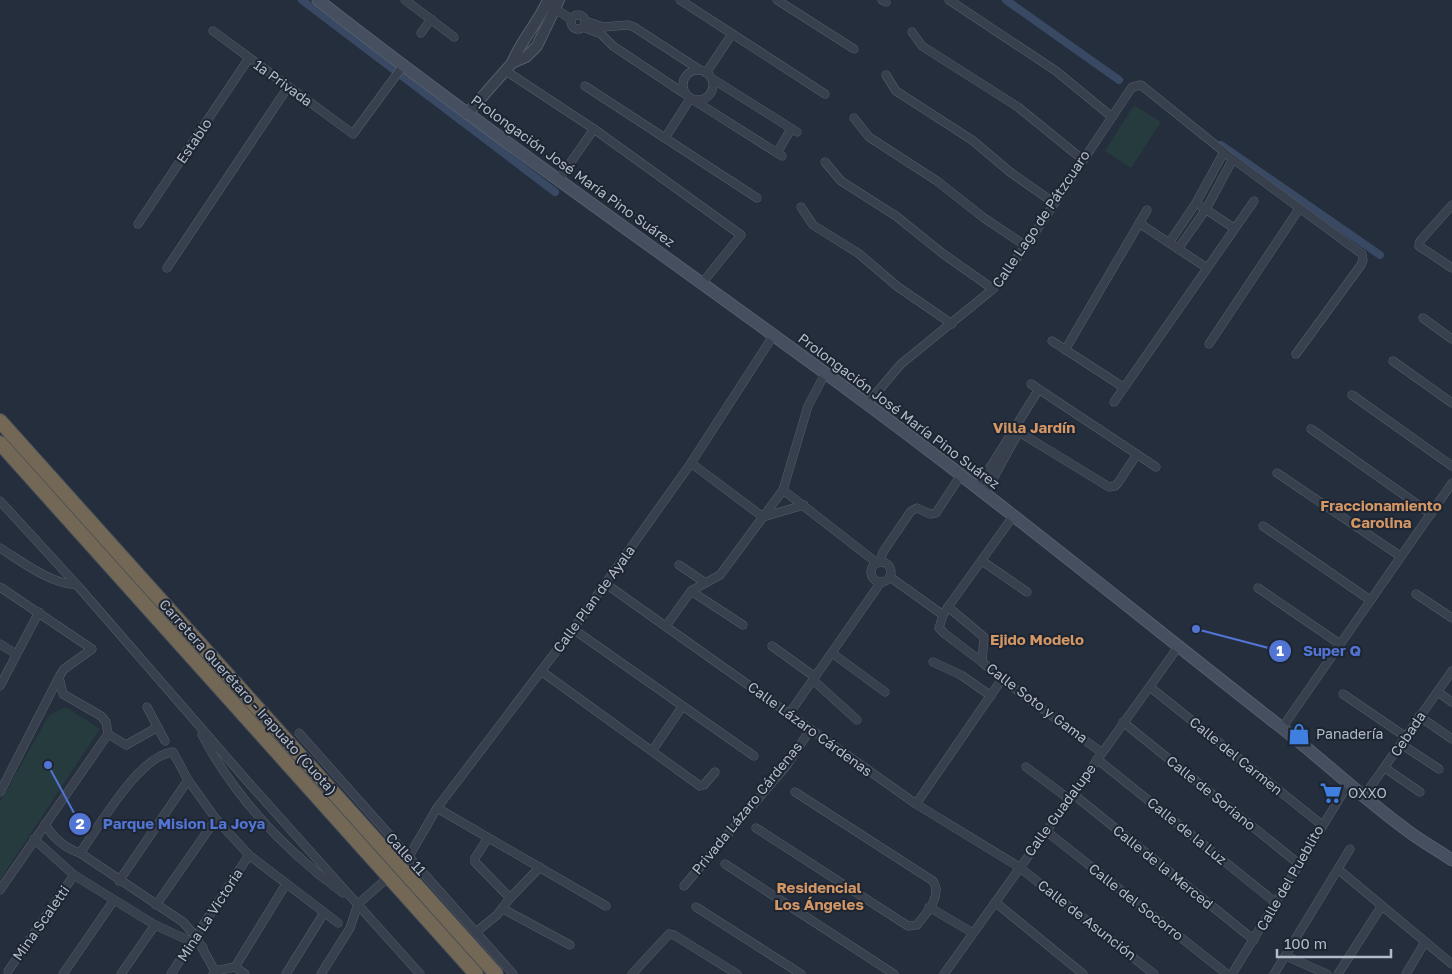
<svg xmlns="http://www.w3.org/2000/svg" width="1452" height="974" font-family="'Golos Text',sans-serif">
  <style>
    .green { fill: #263b3e }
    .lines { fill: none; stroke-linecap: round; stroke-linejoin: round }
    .canal { stroke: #394964; stroke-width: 8 }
    .minor-casing { stroke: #565e6b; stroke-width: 9 }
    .tertiary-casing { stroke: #565e6b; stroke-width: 12 }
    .secondary-casing { stroke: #565e6b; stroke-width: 13 }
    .motorway-casing { stroke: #434b58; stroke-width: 16 }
    .minor { stroke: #38404d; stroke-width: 8 }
    .tertiary { stroke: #38404d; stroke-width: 10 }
    .secondary { stroke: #464f60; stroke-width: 11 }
    .motorway { stroke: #736855; stroke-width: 14 }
    .labels { text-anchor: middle; stroke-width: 4; stroke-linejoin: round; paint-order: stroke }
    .street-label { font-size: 14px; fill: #b4bbc8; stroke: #1d2532 }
    .poi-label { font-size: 14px; fill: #b4bbc8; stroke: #1d2532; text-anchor: start }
    .neighbourhood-label { font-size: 15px; font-weight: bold; fill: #d39665; stroke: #1d2532 }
    .leader { fill: none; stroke: #5274d2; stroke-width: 2 }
    .callout-dot { fill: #5274d2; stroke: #1d2532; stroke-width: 2 }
    .mark-label { font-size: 15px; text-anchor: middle; font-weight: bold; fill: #fff }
    .callout-label { font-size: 15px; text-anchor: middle; font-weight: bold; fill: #5274d2; stroke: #1d2532; stroke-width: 4; stroke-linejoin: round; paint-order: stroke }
  </style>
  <rect width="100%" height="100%" fill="#242e3d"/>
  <g class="green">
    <path d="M1134 105 1161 122 1131 168 1105 151Z"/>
    <path d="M66 707 100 729 0 880V802L49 715Z"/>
  </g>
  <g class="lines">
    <g class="canal">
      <path d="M302 0 555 192"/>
      <path d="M1006 0 1119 80"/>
      <path d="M1221 145 1380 255"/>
    </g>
    <g class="minor-casing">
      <g id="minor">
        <path d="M405 0 454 37"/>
        <path d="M680 0 825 94"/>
        <path d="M777 0 854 49"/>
        <path d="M882 0 886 2"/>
        <path d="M949 0 1056 71 1112 117"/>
        <path d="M552 7 571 19"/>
        <circle cx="578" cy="22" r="7"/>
        <path d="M585 21 603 27 628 25 634 27 700 70"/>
        <path d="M583 27 601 34 613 46 685 94"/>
        <path d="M213 31 353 134 403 66"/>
        <path d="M912 32 922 46 1018 107 1082 159"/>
        <path d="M421 33 431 19"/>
        <circle cx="698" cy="85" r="15"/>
        <path d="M506 71 594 129 741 235 703 282"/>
        <path d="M706 73 732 34"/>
        <path d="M886 75 896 91 972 140 1010 172 1054 203"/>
        <path d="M711 78 797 132"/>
        <path d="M585 86 757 198"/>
        <path d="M695 101 782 156"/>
        <path d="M854 118 869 137 937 181 984 218 1026 246"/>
        <path d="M665 138 690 99"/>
        <path d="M777 153 791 129"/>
        <path d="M825 162 841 181 896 216 942 253 993 289"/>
        <path d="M559 179 594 129"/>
        <path d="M1452 205 1420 241 1419 246 1452 268"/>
        <path d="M801 207 813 225 858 253 898 287 952 324"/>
        <path d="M1202 207 1234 228"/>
        <path d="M1139 223 1207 268"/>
        <path d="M138 224 249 58"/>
        <path d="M1169 243 1196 203 1224 152"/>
        <path d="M1178 249 1206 209 1233 159"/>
        <path d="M167 268 288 87"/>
        <path d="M1423 318 1452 339"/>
        <path d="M1052 341 1123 387"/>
        <path d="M1209 344 1299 209"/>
        <path d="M1065 350 1147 210"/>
        <path d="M1393 361 1452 403"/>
        <path d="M1031 384 1156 467"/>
        <path d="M1352 395 1452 466"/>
        <path d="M1114 402 1254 201"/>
        <path d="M867 404 901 364 993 289 1026 246 1132 87 1141 85 1233 159 1362 254 1363 260 1361 265 1296 354"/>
        <path d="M1014 429 1109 487 1115 486 1118 483 1137 454"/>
        <path d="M1311 429 1431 514"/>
        <path d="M691 463 763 517 804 505"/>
        <path d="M1277 473 1400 556"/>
        <path d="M978 487 1039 389"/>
        <path d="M783 490 877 563"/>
        <path d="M985 493 1020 430"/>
        <path d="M0 501 77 585 248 782 420 974"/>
        <path d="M1263 526 1370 600"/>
        <path d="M0 548C24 563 49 583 77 585"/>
        <path d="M982 561 1027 592"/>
        <circle cx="881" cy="572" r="10"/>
        <path d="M880 562 883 552 911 511 917 508 930 514 936 513 961 475"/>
        <path d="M679 565 704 582"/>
        <path d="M890 577 943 615"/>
        <path d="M606 584 916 804 1019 867 1154 974"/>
        <path d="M0 587 92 649 64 669 59 677 0 792"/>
        <path d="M1258 588 1340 644"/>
        <path d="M691 591 743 625"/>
        <path d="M1416 594 1452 618"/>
        <path d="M948 607 984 637 982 662 1002 679 1101 752"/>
        <path d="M666 626 691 591 720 575 783 490 808 406 825 374"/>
        <path d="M573 629 754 756"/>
        <path d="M0 644 16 654"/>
        <path d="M772 646 815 677"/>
        <path d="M832 653 885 692"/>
        <path d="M933 662 961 675 991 696"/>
        <path d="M982 662 945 634 939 628 943 615 948 607 1014 515"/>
        <path d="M541 671 700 786 704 785 715 772"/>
        <path d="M813 680 857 720"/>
        <path d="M0 686 39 612"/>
        <path d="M1150 687 1322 825"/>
        <path d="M1438 692 1452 702"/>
        <path d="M1343 694 1406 737"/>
        <path d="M147 707 165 741"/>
        <path d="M789 714 881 582"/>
        <path d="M1419 716 1452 739"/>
        <path d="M1123 722 1299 864"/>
        <path d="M1282 728 1452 483"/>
        <path d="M299 733 513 974"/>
        <path d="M108 734 126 745 158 727"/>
        <path d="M202 735C235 797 286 851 343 893"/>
        <path d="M1401 744 1439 769"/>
        <path d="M652 751 682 707"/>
        <path d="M1097 759 1276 903"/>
        <path d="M1026 767 1069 799"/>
        <path d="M1385 768 1420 792"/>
        <path d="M1073 794 1254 940"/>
        <path d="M1364 796 1452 671"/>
        <path d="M916 804 1002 679"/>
        <path d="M437 808 606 906"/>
        <path d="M45 824C53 838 65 848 80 853L183 922 196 937 215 971 213 974"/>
        <path d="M756 828 908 926 917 925C926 913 943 896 933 881L795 792"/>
        <path d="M1046 831 1227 974"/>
        <path d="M34 839 74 875 155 925 203 947"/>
        <path d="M80 853C99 827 139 755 173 752L188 780 216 819 249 855 338 923"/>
        <path d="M405 863 437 808 573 629 691 463 773 336"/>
        <path d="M725 864 894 974"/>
        <path d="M1339 870 1452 964"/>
        <path d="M119 881 188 780"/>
        <path d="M684 886 787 765 810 730"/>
        <path d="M0 890 108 734 106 722 101 716 63 694 59 677"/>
        <path d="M510 898 540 867"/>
        <path d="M995 902 1083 974"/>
        <path d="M156 905 216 819"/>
        <path d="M696 907 801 974"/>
        <path d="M929 907 973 933"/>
        <path d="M503 909 570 945"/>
        <path d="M476 932 497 915 510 898 475 862V858L488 838"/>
        <path d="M1286 956 1327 974"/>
        <path d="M235 967 286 884"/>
        <path d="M8 971 74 875"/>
        <path d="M215 971 235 967 245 974"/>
        <path d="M63 974 114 900"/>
        <path d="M121 974 155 925"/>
        <path d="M171 974 249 855"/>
        <path d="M286 974 324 913"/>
        <path d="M321 974 350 928 358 904 384 881"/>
        <path d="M632 974 669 934 674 935 737 974"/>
        <path d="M944 974 1178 647"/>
        <path d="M1232 974 1349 783"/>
        <path d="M1274 974 1350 849"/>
        <path d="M1338 974 1381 907"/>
        <path d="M1406 974 1425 942"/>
      </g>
    </g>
    <g class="tertiary-casing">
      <g id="tertiary">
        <path d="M512 63C521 40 538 23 548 0"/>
        <path d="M467 114 512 63 526 57 537 46 559 0"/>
      </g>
    </g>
    <g class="secondary-casing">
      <path id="secondary" d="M318 0C534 169 763 321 979 489 1081 568 1181 649 1282 728 1324 761 1362 797 1404 828 1419 840 1436 849 1452 860"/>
    </g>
    <g class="motorway-casing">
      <g id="motorway">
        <path d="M0 421 496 974"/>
        <path d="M0 443 476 974"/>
      </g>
    </g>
    <use href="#minor" class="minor"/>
    <use href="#tertiary" class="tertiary"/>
    <use href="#secondary" class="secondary"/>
    <use href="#motorway" class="motorway"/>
  </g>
  <defs>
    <g id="shop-bare" transform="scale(1.725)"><path d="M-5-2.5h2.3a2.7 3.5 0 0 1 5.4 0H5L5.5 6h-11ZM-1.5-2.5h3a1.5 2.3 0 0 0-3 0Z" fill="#3f7fe0" stroke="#1d2532" stroke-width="2.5" paint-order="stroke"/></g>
    <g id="supermarket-bare" transform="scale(1.725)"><path d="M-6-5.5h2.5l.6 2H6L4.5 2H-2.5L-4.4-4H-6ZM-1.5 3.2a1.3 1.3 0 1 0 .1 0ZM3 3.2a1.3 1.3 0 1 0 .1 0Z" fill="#3f7fe0" stroke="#1d2532" stroke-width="2.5" paint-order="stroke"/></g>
  </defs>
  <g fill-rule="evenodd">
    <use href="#shop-bare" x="1299" y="734"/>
    <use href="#supermarket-bare" x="1331" y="793"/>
  </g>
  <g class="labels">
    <g class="street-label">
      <text transform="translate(283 83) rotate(36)" y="5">1a Privada</text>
      <text transform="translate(194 141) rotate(-56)" y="5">Establo</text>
      <text transform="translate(573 171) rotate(36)" y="5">Prolongación José María Pino Suárez</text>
      <text transform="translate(1041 219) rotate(-56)" y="5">Calle Lago de Pátzcuaro</text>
      <text transform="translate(899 411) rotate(37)" y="5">Prolongación José María Pino Suárez</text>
      <text transform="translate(594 599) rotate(-54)" y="5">Calle Plan de Ayala</text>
      <text transform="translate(248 697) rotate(48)" y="5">Carretera Querétaro - Irapuato (Cuota)</text>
      <text transform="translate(1037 703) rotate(37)" y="5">Calle Soto y Gama</text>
      <text transform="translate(810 729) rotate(36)" y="5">Calle Lázaro Cárdenas</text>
      <text transform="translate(1408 734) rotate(-56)" y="5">Cebada</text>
      <text transform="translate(1236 756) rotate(39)" y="5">Calle del Carmen</text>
      <text transform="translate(1211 793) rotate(39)" y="5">Calle de Soriano</text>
      <text transform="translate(747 808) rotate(-51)" y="5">Privada Lázaro Cárdenas</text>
      <text transform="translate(1060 810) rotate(-54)" y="5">Calle Guadalupe</text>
      <text transform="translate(1187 831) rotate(39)" y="5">Calle de la Luz</text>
      <text transform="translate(406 854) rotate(48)" y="5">Calle 11</text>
      <text transform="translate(1163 867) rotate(39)" y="5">Calle de la Merced</text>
      <text transform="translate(1290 878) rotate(-60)" y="5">Calle del Pueblito</text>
      <text transform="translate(1136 902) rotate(38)" y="5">Calle del Socorro</text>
      <text transform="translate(210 915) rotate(-57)" y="5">Mina La Victoria</text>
      <text transform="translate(1087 920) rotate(38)" y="5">Calle de Asunción</text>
      <text transform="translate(41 923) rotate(-55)" y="5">Mina Scaletti</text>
    </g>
    <g class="poi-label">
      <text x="1316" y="739">Panadería</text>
      <text x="1348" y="798">OXXO</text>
    </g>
    <g class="neighbourhood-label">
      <text x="1034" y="433">Villa Jardín</text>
      <text x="1381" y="511">Fraccionamiento<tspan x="1381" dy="17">Carolina</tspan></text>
      <text x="1037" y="645">Ejido Modelo</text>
      <text x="819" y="893">Residencial<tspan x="819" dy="17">Los Ángeles</tspan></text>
    </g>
  </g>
  <path class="leader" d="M1196 629L1280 651M48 765L80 824"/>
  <g class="callout-dot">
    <circle cx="1196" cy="629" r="5"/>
    <circle cx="48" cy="765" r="5"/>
    <circle cx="1280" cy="651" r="12"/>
    <circle cx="80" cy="824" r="12"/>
  </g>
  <g class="mark-label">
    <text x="1280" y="656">1</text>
    <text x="80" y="829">2</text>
  </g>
  <g class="callout-label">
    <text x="1332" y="656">Super Q</text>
    <text x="184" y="829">Parque Mision La Joya</text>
  </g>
  <path d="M1277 949v8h114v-8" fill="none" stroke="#b4bbc8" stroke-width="2.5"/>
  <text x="1284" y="949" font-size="15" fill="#b4bbc8" stroke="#1d2532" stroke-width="4" paint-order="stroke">100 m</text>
</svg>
